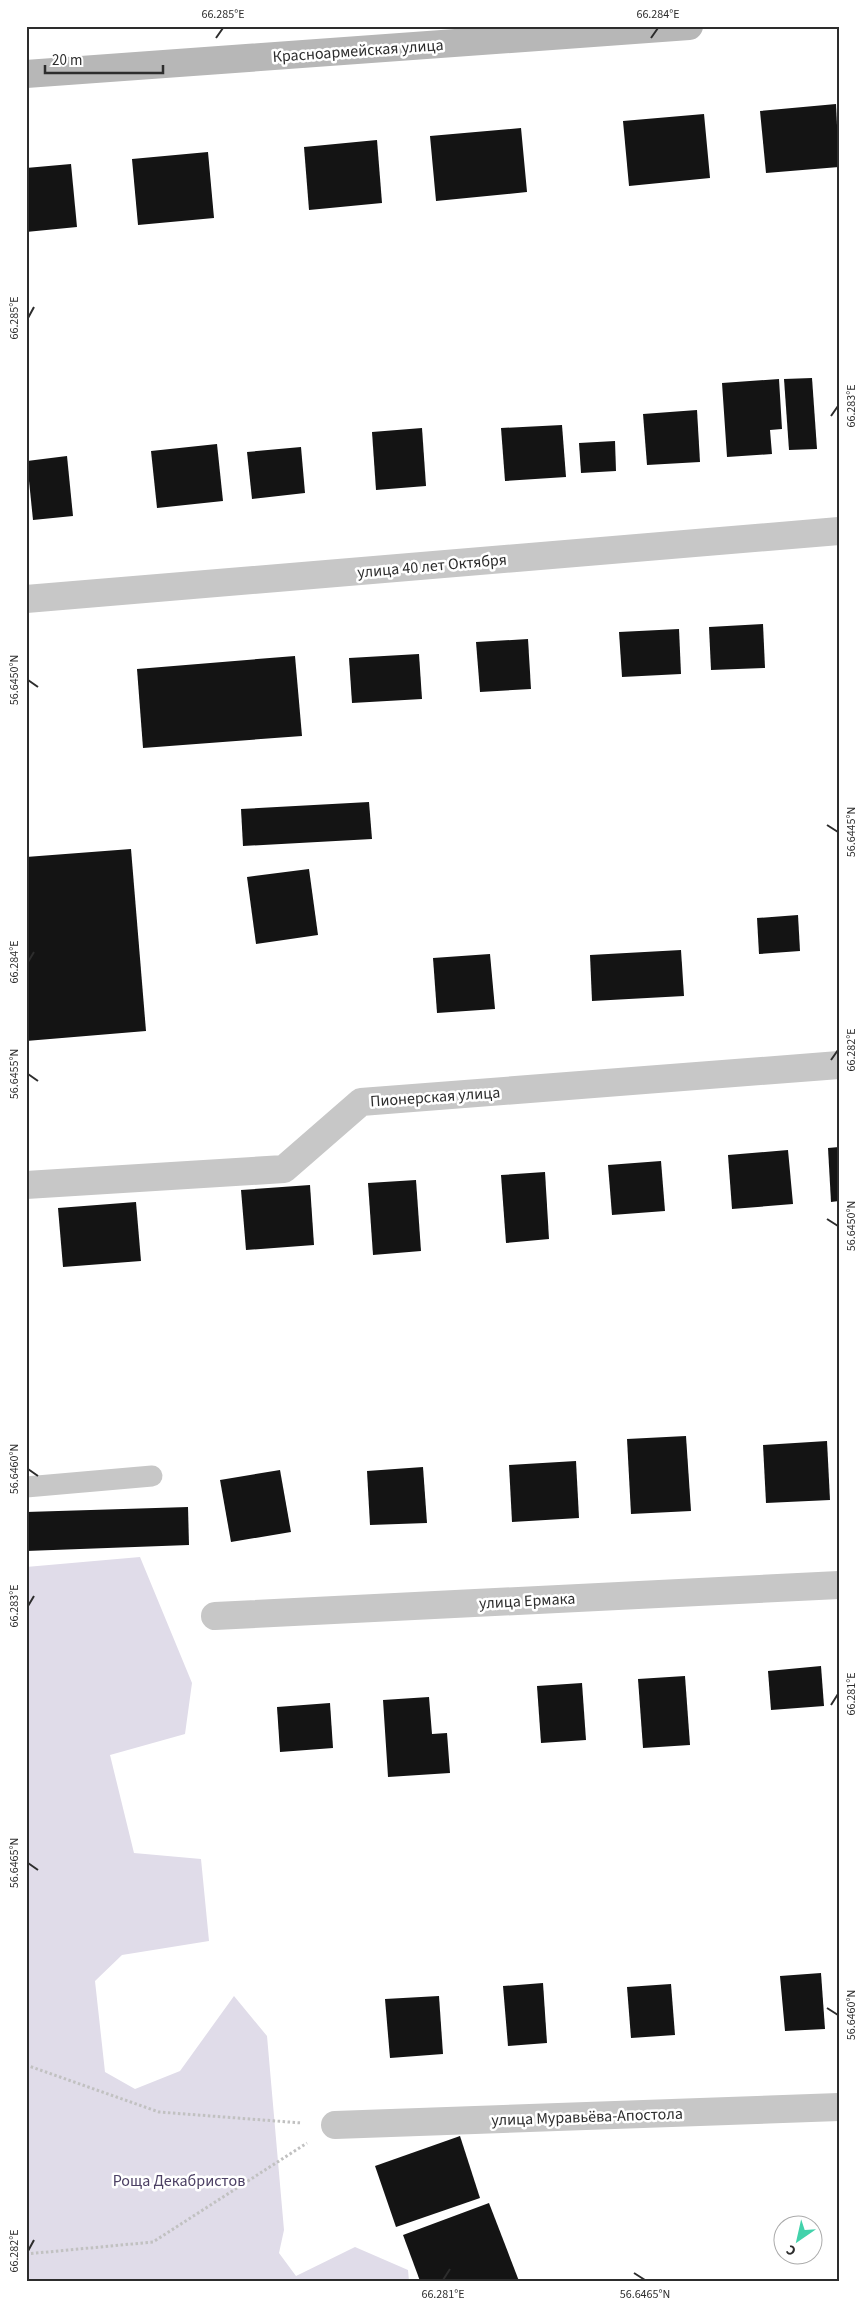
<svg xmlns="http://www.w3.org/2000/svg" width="865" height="2307" font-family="'Source Sans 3',sans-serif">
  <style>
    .green { fill: #e0dce9 }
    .building { fill: #141414 }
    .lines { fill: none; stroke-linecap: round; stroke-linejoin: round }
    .path { stroke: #c1c1c1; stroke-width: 3; stroke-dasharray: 2.5 2.5; stroke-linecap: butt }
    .lane { stroke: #c7c7c7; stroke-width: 21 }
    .street { stroke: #c7c7c7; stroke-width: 28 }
    .secondary { stroke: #b7b7b7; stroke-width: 28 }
    .ticks { fill: none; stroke: #2d2d2d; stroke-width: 2 }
    .labels { text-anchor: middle; stroke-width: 5; stroke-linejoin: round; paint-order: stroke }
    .street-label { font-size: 16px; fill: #2d2d2d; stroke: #fff }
    .park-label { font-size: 16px; fill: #4c4064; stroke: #fff }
    .neatline { fill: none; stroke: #2d2d2d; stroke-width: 2 }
    .ticks-label { font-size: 12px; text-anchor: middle; fill: #2d2d2d }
  </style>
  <rect width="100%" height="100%" fill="#fff"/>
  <path class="green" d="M140 1557 192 1683 185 1734 110 1755 134 1853 201 1859 209 1941 122 1955 95 1981 105 2072 135 2089 180 2071 234 1996 267 2036 284 2230 279 2253 296 2276 355 2247 408 2270 409 2281H26V1567Z"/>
  <g class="building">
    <path d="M836 104 839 167 766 173 760 111Z"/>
    <path d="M704 114 710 178 629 186 623 121Z"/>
    <path d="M521 128 527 192 436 201 430 136Z"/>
    <path d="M377 140 382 203 309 210 304 147Z"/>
    <path d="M208 152 214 218 138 225 132 159Z"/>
    <path d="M71 164 77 227 26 232V168Z"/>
    <path d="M812 378 817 449 789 450 784 379Z"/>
    <path d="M779 379 782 429 770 430 772 454 727 457 722 383Z"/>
    <path d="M697 410 700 462 647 465 643 414Z"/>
    <path d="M562 425 566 477 505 481 501 428Z"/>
    <path d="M422 428 426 486 376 490 372 432Z"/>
    <path d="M615 441 616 471 581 473 579 443Z"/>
    <path d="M217 444 223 501 157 508 151 451Z"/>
    <path d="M301 447 305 493 252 499 247 452Z"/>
    <path d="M67 456 73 516 33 520 27 461Z"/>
    <path d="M763 624 765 668 711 670 709 627Z"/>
    <path d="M679 629 681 674 622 677 619 632Z"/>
    <path d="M528 639 531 689 480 692 476 642Z"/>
    <path d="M419 654 422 699 352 703 349 658Z"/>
    <path d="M295 656 302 736 143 748 137 669Z"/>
    <path d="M369 802 372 839 243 846 241 809Z"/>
    <path d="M131 849 146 1031 26 1041V857Z"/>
    <path d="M309 869 318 935 256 944 247 877Z"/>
    <path d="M798 915 800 951 759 954 757 918Z"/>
    <path d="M681 950 684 996 592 1001 590 955Z"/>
    <path d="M490 954 495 1009 437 1013 433 958Z"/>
    <path d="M839 1147V1201L831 1202 828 1148Z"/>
    <path d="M788 1150 793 1204 732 1209 728 1155Z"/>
    <path d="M661 1161 665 1211 612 1215 608 1165Z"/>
    <path d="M545 1172 549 1239 506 1243 501 1175Z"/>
    <path d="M416 1180 421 1251 373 1255 368 1183Z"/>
    <path d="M310 1185 314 1245 246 1250 241 1190Z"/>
    <path d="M136 1202 141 1261 63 1267 58 1208Z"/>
    <path d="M686 1436 691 1511 631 1514 627 1439Z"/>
    <path d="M827 1441 830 1500 766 1503 763 1445Z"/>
    <path d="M576 1461 579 1518 512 1522 509 1465Z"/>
    <path d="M423 1467 427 1523 370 1525 367 1471Z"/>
    <path d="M280 1470 291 1532 231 1542 220 1480Z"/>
    <path d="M188 1507 189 1545 26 1551V1512Z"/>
    <path d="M821 1666 824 1706 771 1710 768 1671Z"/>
    <path d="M685 1676 690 1745 643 1748 638 1679Z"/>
    <path d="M582 1683 586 1740 541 1743 537 1686Z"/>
    <path d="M429 1697 432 1734 447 1733 450 1773 388 1777 383 1700Z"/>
    <path d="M330 1703 333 1748 280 1752 277 1707Z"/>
    <path d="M821 1973 825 2029 785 2031 780 1976Z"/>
    <path d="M543 1983 547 2043 508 2046 503 1986Z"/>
    <path d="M671 1984 675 2035 631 2038 627 1987Z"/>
    <path d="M439 1996 443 2054 390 2058 385 1999Z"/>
    <path d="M460 2136 480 2198 396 2227 375 2166Z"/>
    <path d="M489 2203 519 2281H420L403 2235Z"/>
  </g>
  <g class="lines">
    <g class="path">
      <path d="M26 2065 159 2112 302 2123"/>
      <path d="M26 2254 153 2242 307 2143"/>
    </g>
    <path class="lane" d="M26 1487 152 1476"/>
    <g class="street">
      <path d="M26 599 839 531"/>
      <path d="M26 1185 284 1169 361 1102 839 1065"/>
      <path d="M215 1616 839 1585"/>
      <path d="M335 2125 839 2107"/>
    </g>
    <path class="secondary" d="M26 74 689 26"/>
  </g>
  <path class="ticks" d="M216 38 223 28M651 38 658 28M28 318 34 307M831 416 838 406M28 680 38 687M827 825 838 832M28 962 34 952M831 1060 838 1050M28 1074 38 1081M827 1219 838 1226M28 1469 38 1476M28 1606 34 1596M831 1705 838 1694M28 1863 38 1870M827 2008 838 2015M28 2251 34 2240M634 2273 645 2280M443 2280 450 2269"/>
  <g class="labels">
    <g class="street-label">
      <text transform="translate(358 50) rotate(-4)" y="6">Красноармейская улица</text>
      <text transform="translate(432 565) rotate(-5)" y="6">улица 40 лет Октября</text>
      <text transform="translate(435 1096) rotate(-4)" y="6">Пионерская улица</text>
      <text transform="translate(527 1600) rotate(-3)" y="6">улица Ермака</text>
      <text transform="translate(587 2116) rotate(-2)" y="6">улица Муравьёва-Апостола</text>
    </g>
    <g class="park-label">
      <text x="179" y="2186">Роща Декабристов</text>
    </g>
  </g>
  <rect width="865" height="2307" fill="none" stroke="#ffffff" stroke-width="55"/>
  <g transform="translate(798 2240) rotate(214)"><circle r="24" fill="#ffffff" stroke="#ababab"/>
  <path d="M0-4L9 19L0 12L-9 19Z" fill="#42d2ab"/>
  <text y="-8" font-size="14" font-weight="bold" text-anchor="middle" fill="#2d2d2d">С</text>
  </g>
  <path d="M45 65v8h118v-8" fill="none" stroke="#2d2d2d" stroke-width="2.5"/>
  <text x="52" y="65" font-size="15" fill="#2d2d2d" stroke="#ffffff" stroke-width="4" paint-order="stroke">20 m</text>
  <rect x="28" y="28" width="810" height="2252" class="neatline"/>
  <g class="ticks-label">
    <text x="223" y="18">66.285°E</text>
    <text x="658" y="18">66.284°E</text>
    <text transform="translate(14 318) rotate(-90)" y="4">66.285°E</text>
    <text transform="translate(851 406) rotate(-90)" y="4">66.283°E</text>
    <text transform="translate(14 680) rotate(-90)" y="4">56.6450°N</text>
    <text transform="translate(851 832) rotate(-90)" y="4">56.6445°N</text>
    <text transform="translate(14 962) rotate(-90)" y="4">66.284°E</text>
    <text transform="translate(851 1050) rotate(-90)" y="4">66.282°E</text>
    <text transform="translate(14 1074) rotate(-90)" y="4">56.6455°N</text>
    <text transform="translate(851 1226) rotate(-90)" y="4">56.6450°N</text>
    <text transform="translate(14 1469) rotate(-90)" y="4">56.6460°N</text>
    <text transform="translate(14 1606) rotate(-90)" y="4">66.283°E</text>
    <text transform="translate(851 1694) rotate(-90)" y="4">66.281°E</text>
    <text transform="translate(14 1863) rotate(-90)" y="4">56.6465°N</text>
    <text transform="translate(851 2015) rotate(-90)" y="4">56.6460°N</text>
    <text transform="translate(14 2251) rotate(-90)" y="4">66.282°E</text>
    <text x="443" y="2298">66.281°E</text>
    <text x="645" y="2298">56.6465°N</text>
  </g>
</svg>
